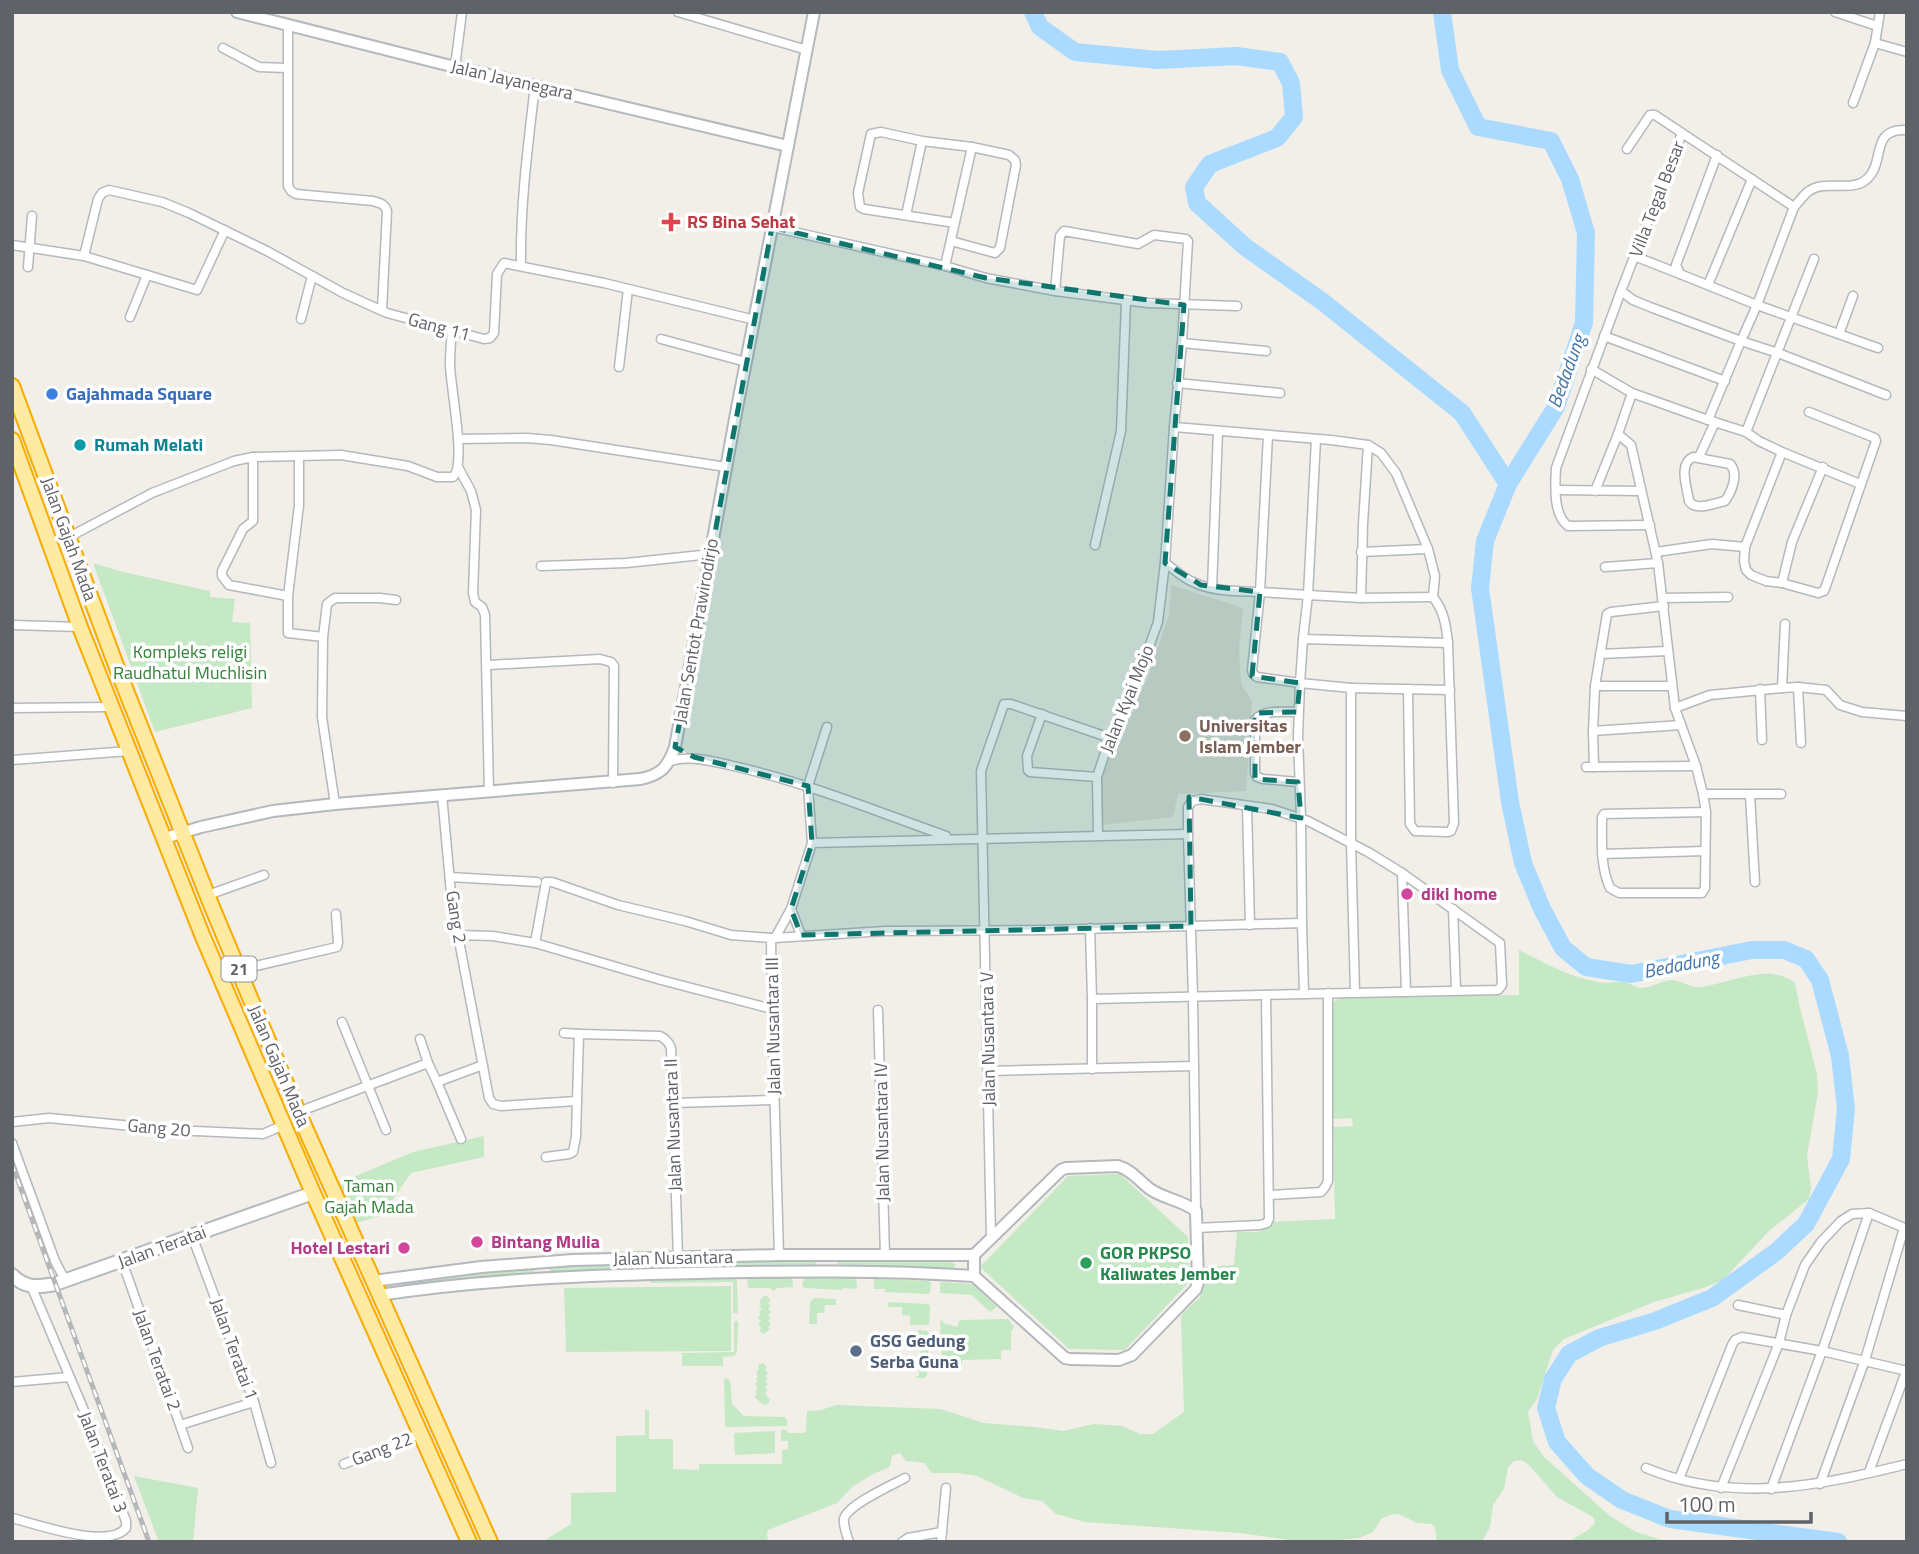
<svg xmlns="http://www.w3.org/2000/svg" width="1919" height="1554" font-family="'Titillium Web',sans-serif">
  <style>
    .education { fill: #e1ded6 }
    .green { fill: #c5e8c5 }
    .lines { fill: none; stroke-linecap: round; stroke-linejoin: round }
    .river { stroke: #aadaff; stroke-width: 18 }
    .minor-casing { stroke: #b5b8bc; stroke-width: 11 }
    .tertiary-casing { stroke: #b5b8bc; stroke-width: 14 }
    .secondary-casing { stroke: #b6babf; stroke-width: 16 }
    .trunk-casing { stroke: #f9ab00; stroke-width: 18 }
    .minor { stroke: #fff; stroke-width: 8 }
    .tertiary { stroke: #fff; stroke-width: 10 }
    .secondary { stroke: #fff; stroke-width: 12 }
    .trunk { stroke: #feeaa1; stroke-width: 14 }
    .rail-casing { stroke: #b6b7b8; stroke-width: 5 }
    .rail { stroke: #fff; stroke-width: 2.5; stroke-dasharray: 8; stroke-linecap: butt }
    .marked { fill: #0f766e; fill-opacity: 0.2; stroke: #0f766e; stroke-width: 5; stroke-dasharray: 14 9; stroke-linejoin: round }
    .health-dot { fill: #e0444e; stroke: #fff; stroke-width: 2.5 }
    .shop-dot { fill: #3f7fe0; stroke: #fff; stroke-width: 2.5 }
    .culture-dot { fill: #0f9aa8; stroke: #fff; stroke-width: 2.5 }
    .education-dot { fill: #8d6e63; stroke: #fff; stroke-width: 2.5 }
    .hotel-dot { fill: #d1479c; stroke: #fff; stroke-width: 2.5 }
    .leisure-dot { fill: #2e9e5b; stroke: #fff; stroke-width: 2.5 }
    .service-dot { fill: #5c6f8a; stroke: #fff; stroke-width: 2.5 }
    .labels { text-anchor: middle; stroke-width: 7; stroke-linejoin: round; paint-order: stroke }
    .shield { fill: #fff; stroke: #8f9295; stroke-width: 2 }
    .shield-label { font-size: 16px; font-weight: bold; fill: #5f6368 }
    .street-label { font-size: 18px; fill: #5f6368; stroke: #fff }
    .health-label { font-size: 18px; font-weight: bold; fill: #be3a42; stroke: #fff; text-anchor: start }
    .shop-label { font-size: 18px; font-weight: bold; fill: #366cbe; stroke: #fff; text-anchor: start }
    .culture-label { font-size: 18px; font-weight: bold; fill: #0d838f; stroke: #fff; text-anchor: start }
    .park-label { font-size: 18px; fill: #348238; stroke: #fff }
    .education-label { font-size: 18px; font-weight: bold; fill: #785e54; stroke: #fff; text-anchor: start }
    .hotel-label { font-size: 18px; font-weight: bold; fill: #b23c85; stroke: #fff; text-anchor: start }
    .leisure-label { font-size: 18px; font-weight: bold; fill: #27864d; stroke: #fff; text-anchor: start }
    .service-label { font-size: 18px; font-weight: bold; fill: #4e5e75; stroke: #fff; text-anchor: start }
    .water-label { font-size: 19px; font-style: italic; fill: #4174aa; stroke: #fff }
  </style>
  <rect width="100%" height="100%" fill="#f1efe8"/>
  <path class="education" d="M1171 585 1243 608 1239 649 1241 684 1252 701 1246 791 1178 794 1173 817 1101 825 1103 770 1147 679 1169 615Z"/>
  <g class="green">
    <path d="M93 563 123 572 210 591V597L235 599 232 622 250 623 252 708 155 732Z"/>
    <path d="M1519 950C1544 963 1569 977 1598 982 1607 984 1616 981 1625 982 1631 983 1634 987 1640 988 1651 988 1660 981 1671 980 1682 980 1691 989 1702 987 1731 983 1769 962 1795 983L1799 1004 1817 1074 1818 1093 1807 1155 1811 1189 1809 1199 1769 1231 1723 1280 1703 1288 1654 1302 1564 1339 1553 1350 1537 1399 1528 1412 1533 1441 1544 1457 1610 1516 1636 1532 1669 1542H1570C1578 1534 1590 1532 1595 1522L1593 1517 1557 1497 1528 1464 1521 1460 1514 1461 1508 1467 1504 1489 1493 1505 1490 1527 1482 1541 1437 1542 1435 1528 1432 1524 1417 1523 1399 1514 1390 1515 1381 1519 1373 1532 1359 1538 1338 1540H1290L1240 1533 1085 1522 1056 1514 1042 1501 1023 1498 977 1476 958 1473H931L925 1463 906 1461 900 1453 892 1456 890 1466 888 1468 873 1474 852 1487 837 1503 768 1530 767 1532 768 1542H542L571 1524V1493L616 1492V1436L645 1435V1410H649V1439H673V1469L699 1470V1464H782V1450L788 1449V1441H781V1430H787L788 1433H803L806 1431 807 1411 821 1410 836 1405 940 1409 984 1423 1034 1427 1064 1431 1094 1424 1122 1426 1140 1434H1153L1184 1412 1181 1318 1182 1314 1200 1297 1205 1267 1234 1265 1237 1232C1250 1232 1264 1235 1270 1222L1335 1219 1333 1127 1353 1126 1352 1118 1333 1119 1332 1004 1339 998 1519 995Z"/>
    <path d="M484 1136V1157L411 1173 382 1215 353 1224 339 1183 413 1152Z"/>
    <path d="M1120 1174 1188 1237 1189 1282 1125 1350 1069 1349 980 1267 1068 1176Z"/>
    <path d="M814 1259 817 1262 814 1265 551 1272 549 1269 550 1267Z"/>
    <path d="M839 1260 952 1262 956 1265 953 1269 839 1266 837 1263Z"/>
    <path d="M535 1267 537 1269 534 1272 405 1285 403 1284 405 1281Z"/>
    <path d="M748 1277H792L793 1287 777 1288 773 1291 770 1288H748L747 1278Z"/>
    <path d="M804 1277 856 1278 857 1289 843 1288V1290L805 1288 802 1286Z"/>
    <path d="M735 1279 737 1281 738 1313H733V1282L650 1283V1280Z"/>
    <path d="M874 1279 929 1281 931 1283 930 1292 928 1294 885 1292V1289H874Z"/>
    <path d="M941 1282 973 1284 997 1307 990 1312 972 1295 940 1293V1283Z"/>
    <path d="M731 1286V1351L566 1352 564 1288Z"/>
    <path d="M765 1295 771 1300 768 1303 771 1306 768 1309 771 1312 768 1315 771 1318 768 1321 771 1324 768 1327 770 1329 764 1334 760 1332 761 1327 758 1324 761 1321 758 1318 761 1315 759 1312 762 1309 759 1306 761 1304 759 1301Z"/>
    <path d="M814 1298 836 1299V1305H825L824 1313H817V1324H809L810 1302Z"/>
    <path d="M888 1302 928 1304 930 1306 929 1325H910V1316L902 1315V1307H888Z"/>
    <path d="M1008 1319 1014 1327 1011 1332V1350H1001V1359L962 1360V1364H942L940 1321 943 1320V1323L957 1327 960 1320Z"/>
    <path d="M734 1321H738L737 1352 734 1356 723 1357V1366H682V1353L734 1352Z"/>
    <path d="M918 1330 927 1331 929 1334 927 1374 925 1378H916V1376H919L921 1338 917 1337Z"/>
    <path d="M763 1363 767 1367 765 1369 768 1373 765 1376 768 1378 765 1381 768 1384 765 1387 768 1390 765 1393 770 1400 768 1404 764 1405 754 1397 757 1394 755 1391 758 1388 755 1384 758 1381 756 1379 758 1376 756 1373 758 1370 759 1364Z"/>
    <path d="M724 1378 730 1380 732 1404 744 1416 785 1417 787 1420V1426L725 1427Z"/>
    <path d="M775 1431V1453L735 1455 734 1433Z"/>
    <path d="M134 1476 198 1488 193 1542H159Z"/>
  </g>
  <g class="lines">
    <g class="river">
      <path d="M1033 12 1040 27 1075 52 1158 60 1236 56 1280 62 1291 83 1294 117 1277 138 1210 164 1194 187 1197 203 1244 246 1323 302 1462 413 1508 484"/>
      <path d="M1442 12 1450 70 1478 127 1551 141 1570 179 1586 233 1584 323 1556 407 1508 484 1485 541 1480 588 1510 802 1523 863 1542 909 1563 948 1586 967 1631 974 1752 950H1784L1806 959 1820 980 1840 1056 1846 1109 1841 1159 1806 1224 1776 1252 1712 1298 1655 1321 1599 1338 1569 1354 1553 1379 1546 1408 1557 1442 1587 1476 1622 1500 1670 1519 1838 1542"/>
    </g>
    <g class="minor-casing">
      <g id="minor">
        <path d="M678 12 807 50"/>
        <path d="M1835 12 1877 26"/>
        <path d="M288 24V186L291 191 296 194 373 201C380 203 385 204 387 211L382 310"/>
        <path d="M1875 43 1907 52"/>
        <path d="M223 48 259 67 287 68"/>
        <path d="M455 67 462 12"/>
        <path d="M1853 103 1875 43 1880 12"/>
        <path d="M1627 149 1650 115H1655L1682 133"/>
        <path d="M1717 155 1676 265 1680 274 1757 305 1878 348"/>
        <path d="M1794 207 1757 305 1741 341 1778 353 1886 395"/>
        <path d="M906 215 922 141"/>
        <path d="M772 227 945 266 986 278 1055 291 1148 303 1237 306"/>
        <path d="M951 241 995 253 1000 248 1016 165 1015 160 1009 155 972 147"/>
        <path d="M12 245 84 256 197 290 225 230"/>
        <path d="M84 256 98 199 102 193 109 190 162 202 189 213 267 251 343 293 387 313 484 339 490 338 494 333 497 274 504 263 604 283 755 320"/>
        <path d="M1634 256 1680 274"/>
        <path d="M521 266C520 205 528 146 535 85"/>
        <path d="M945 266 972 147 922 141 881 132 871 134 858 193 860 207 864 209 955 223"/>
        <path d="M28 267 32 216"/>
        <path d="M1708 285 1752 179"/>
        <path d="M1055 291 1060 236 1064 231 1138 244 1154 235 1186 239 1188 241 1182 343 1174 427 1331 440 1368 445 1381 453 1396 473 1428 549 1435 576 1433 597C1444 611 1446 625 1448 643L1454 823 1451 831 1448 832 1415 831 1410 824 1408 689"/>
        <path d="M1621 291 1556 468C1555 485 1553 515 1568 526L1650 525"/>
        <path d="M130 317 147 275"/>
        <path d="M301 319 312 276"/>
        <path d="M1839 334 1853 296"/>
        <path d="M1604 336 1725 381"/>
        <path d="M661 339 746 362"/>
        <path d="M1182 343 1266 351"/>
        <path d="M619 367 628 289"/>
        <path d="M1591 369 1632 393"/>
        <path d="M1177 383 1280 393"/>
        <path d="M1708 420 1746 432 1759 441 1782 452 1860 484"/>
        <path d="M1174 427 1165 563C1174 569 1183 578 1193 582 1213 592 1238 591 1260 592L1268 435"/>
        <path d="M1746 432 1814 259"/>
        <path d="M458 439 527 438 551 440 726 467"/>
        <path d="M1782 452 1745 547 1744 561 1746 570 1751 575 1766 581 1782 583 1818 593 1824 591 1827 583 1876 441 1875 438 1809 412"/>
        <path d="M253 457V521L243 529 222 571V576L229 585 288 596 299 505V457"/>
        <path d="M1693 457 1730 464C1739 474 1732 491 1725 501 1714 503 1696 512 1689 501 1687 487 1678 464 1693 457Z"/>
        <path d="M1699 457 1715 422"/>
        <path d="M458 467 471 491 476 510 473 593 475 602 482 607 485 615 489 792"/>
        <path d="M1556 490 1641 491"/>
        <path d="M1595 491 1618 434"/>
        <path d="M69 537 152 493 234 461 253 457 341 455 408 466 437 477H453C467 464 450 386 450 364 450 353 451 341 452 330"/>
        <path d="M1095 545 1121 431 1126 301"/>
        <path d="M1361 552 1428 549"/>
        <path d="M1656 552 1712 544 1745 547"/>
        <path d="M541 566 626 563 711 554"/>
        <path d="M1605 567 1658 563"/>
        <path d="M1782 583 1792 542 1823 467"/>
        <path d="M1212 588 1218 431"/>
        <path d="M288 596V633L323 637"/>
        <path d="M1361 598 1363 524 1368 445"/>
        <path d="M1663 598 1728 597"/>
        <path d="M1664 606 1611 612 1607 614 1595 686 1593 731 1681 725"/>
        <path d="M12 625 80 627"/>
        <path d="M1303 639 1308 595 1361 598 1433 597"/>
        <path d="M1600 654 1668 651"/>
        <path d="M488 665 600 659 611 662 614 666 613 783"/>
        <path d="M1595 686H1672"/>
        <path d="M1798 687 1826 690 1840 705 1862 712 1907 716"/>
        <path d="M1351 688 1300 683 1303 639 1448 643"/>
        <path d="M1782 688 1798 687 1801 743"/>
        <path d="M1760 689 1762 740"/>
        <path d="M12 708 111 707"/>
        <path d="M1675 708 1710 695 1782 688 1785 624"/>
        <path d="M1297 712C1284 712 1264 709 1255 720V773L1257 777 1263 779 1298 782"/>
        <path d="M1042 714 1027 756 1028 770 1030 772 1097 777"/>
        <path d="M1593 731 1594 767"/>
        <path d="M12 760 129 751"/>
        <path d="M670 761C692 755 711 761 733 766 806 782 875 811 946 836"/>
        <path d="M1586 767 1696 766"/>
        <path d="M1703 794H1781"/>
        <path d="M442 795 452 904 489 1098 493 1104 501 1106 577 1101 579 1034 564 1033"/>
        <path d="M1750 795 1755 882"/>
        <path d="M335 804 322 717 323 637 327 604 335 598H380L396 600"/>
        <path d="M1247 806 1250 925"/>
        <path d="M1706 812 1604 814 1602 817C1602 841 1600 866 1610 888L1619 893H1702L1705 888 1706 812 1703 794 1696 766 1675 708 1658 563 1631 445 1618 434 1632 393 1708 420 1741 341 1650 307 1633 300 1621 291 1682 133 1794 207C1799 202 1804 194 1809 191 1825 179 1852 193 1867 179 1886 162 1869 128 1907 130"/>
        <path d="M1098 836 1097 777 1110 738 1140 672 1158 622 1165 563"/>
        <path d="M812 843 1188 834"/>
        <path d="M1602 854 1705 851"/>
        <path d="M1402 873 1406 992"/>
        <path d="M450 877 537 882"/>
        <path d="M208 895 264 875"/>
        <path d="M791 909 801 935"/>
        <path d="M1453 909 1456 990"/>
        <path d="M1302 923 1301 818 1298 737 1300 683 1257 677 1253 674 1252 670 1260 592 1308 595 1316 439"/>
        <path d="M1090 928 1092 999"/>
        <path d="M458 935 493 936 535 943 661 980 772 1009"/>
        <path d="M775 938 885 931 1046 930 1302 923 1304 994 1092 999V1069"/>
        <path d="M535 943 546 882H552L618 905 685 921 731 935 771 938"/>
        <path d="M239 970 337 947 338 943 336 914"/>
        <path d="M1355 992 1351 843V688L1450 690"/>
        <path d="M878 1010 885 1255"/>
        <path d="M342 1022 386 1130"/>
        <path d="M579 1034 660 1036C666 1039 669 1042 671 1048L678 1257"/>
        <path d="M420 1039 428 1063 437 1082 483 1065"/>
        <path d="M988 1071 1194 1066"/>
        <path d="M437 1082 461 1139"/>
        <path d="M674 1103 774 1100"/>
        <path d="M298 1112 428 1063"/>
        <path d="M12 1122 49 1118 174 1130 263 1134 284 1125"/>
        <path d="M12 1143 55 1261 65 1280"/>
        <path d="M546 1157 569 1154 573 1152 576 1137 577 1101"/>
        <path d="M1269 1195 1321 1192 1325 1187 1328 1181V993"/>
        <path d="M1196 1211 1193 997 1188 834V807L1192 801 1201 799 1272 809 1308 821 1368 852 1402 873 1500 943 1502 985 1498 990 1304 994"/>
        <path d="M1869 1213 1822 1351 1907 1371"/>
        <path d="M1196 1228 1260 1225 1267 1223 1269 1219 1266 995"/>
        <path d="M192 1236 254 1402 271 1463"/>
        <path d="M991 1238 981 771 1004 704H1011L1110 738"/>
        <path d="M779 1255 772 1009 771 938H775L791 909 812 843 808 786 827 727"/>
        <path d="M122 1261 180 1425 254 1402"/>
        <path d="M1738 1305 1786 1315"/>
        <path d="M12 1382 69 1377"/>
        <path d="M180 1425 188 1448"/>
        <path d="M344 1464 420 1434"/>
        <path d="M1646 1468C1733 1504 1819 1486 1907 1464"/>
        <path d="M1869 1472 1907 1369"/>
        <path d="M1679 1479 1732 1345 1735 1340 1742 1337 1822 1351 1771 1489"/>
        <path d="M1820 1484 1865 1360 1904 1228"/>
        <path d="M1721 1488 1779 1343 1786 1315 1805 1265 1821 1242 1841 1221 1852 1214 1869 1213 1907 1229"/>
        <path d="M12 1518C36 1524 108 1550 126 1528V1521L83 1408 32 1288"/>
        <path d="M849 1542C847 1535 843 1526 844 1519 847 1505 892 1485 905 1478"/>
        <path d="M902 1542 908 1538 942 1532"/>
        <path d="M941 1542 946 1488"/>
      </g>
    </g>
    <g class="tertiary-casing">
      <g id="tertiary">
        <path d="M237 12 455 67 788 146"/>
        <path d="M165 838 201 827 273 811 335 804 640 779C661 775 668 767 675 747L737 408 814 12"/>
        <path d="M1118 1166C1132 1170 1139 1181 1150 1189 1164 1199 1182 1200 1196 1211L1198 1282 1196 1289 1132 1355 1119 1360 1070 1359 1065 1358 974 1276V1255L1061 1170 1066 1168Z"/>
        <path d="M373 1281 481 1267 573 1260 779 1255H974"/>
        <path d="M379 1295C485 1279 591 1275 697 1273 789 1271 882 1270 974 1276"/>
      </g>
    </g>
    <g class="secondary-casing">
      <path id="secondary" d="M12 1275C26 1289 38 1287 55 1284L313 1193"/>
    </g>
    <g class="trunk-casing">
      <g id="trunk">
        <path d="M12 386 117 668 212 907 298 1112 490 1542"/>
        <path d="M12 440 80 627 203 937 313 1193 469 1542"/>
      </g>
    </g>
    <use href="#minor" class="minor"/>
    <use href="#tertiary" class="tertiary"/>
    <use href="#secondary" class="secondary"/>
    <use href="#trunk" class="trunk"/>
    <g class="rail-casing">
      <path id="rail" d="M12 1164 149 1542"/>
    </g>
    <use href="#rail" class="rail"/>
  </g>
  <path class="marked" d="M772 227 986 278 1184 305 1165 563 1201 585 1260 592 1252 676 1300 683 1297 712 1255 713V779L1298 782 1301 818 1189 797 1191 926 801 935 791 909 812 843 808 786 694 757 675 747Z"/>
  <path class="health-dot" d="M667.5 211.5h7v7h7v7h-7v7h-7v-7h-7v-7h7z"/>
  <circle class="shop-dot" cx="52" cy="394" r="7"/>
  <circle class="culture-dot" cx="80" cy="445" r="7"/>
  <circle class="education-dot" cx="1185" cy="736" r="7"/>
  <g class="hotel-dot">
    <circle cx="1407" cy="894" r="7"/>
    <circle cx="477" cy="1242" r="7"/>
    <circle cx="404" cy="1248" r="7"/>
  </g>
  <circle class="leisure-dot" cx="1086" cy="1263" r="7"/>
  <circle class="service-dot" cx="856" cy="1351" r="7"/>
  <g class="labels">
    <rect class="shield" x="221.5" y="956.5" width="35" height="25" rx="5"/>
    <g class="shield-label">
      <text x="239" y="975">21</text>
    </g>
    <g class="street-label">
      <text transform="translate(512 80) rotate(13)" y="6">Jalan Jayanegara</text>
      <text transform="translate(1657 199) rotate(-69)" y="6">Villa Tegal Besar</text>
      <text transform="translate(439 327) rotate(15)" y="6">Gang 11</text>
      <text transform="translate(69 539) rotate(70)" y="6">Jalan Gajah Mada</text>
      <text transform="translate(696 631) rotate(-80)" y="6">Jalan Sentot Prawirodirjo</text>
      <text transform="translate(1127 699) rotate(-68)" y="6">Jalan Kyai Mojo</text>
      <text transform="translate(456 917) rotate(81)" y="6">Gang 2</text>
      <text transform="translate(773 1026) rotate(-91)" y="6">Jalan Nusantara III</text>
      <text transform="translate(988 1039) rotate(-91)" y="6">Jalan Nusantara V</text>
      <text transform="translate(279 1066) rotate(67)" y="6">Jalan Gajah Mada</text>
      <text transform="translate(673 1125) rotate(-92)" y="6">Jalan Nusantara II</text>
      <text transform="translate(159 1128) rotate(5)" y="6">Gang 20</text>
      <text transform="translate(882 1132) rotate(-91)" y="6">Jalan Nusantara IV</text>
      <text transform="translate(162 1247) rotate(-20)" y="6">Jalan Teratai</text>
      <text transform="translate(673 1258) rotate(-1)" y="6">Jalan Nusantara</text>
      <text transform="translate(234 1349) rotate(70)" y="6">Jalan Teratai 1</text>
      <text transform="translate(157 1360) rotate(70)" y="6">Jalan Teratai 2</text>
      <text transform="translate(382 1449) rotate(-21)" y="6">Gang 22</text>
      <text transform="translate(103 1462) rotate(69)" y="6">Jalan Teratai 3</text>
    </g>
    <g class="health-label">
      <text x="687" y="228">RS Bina Sehat</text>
    </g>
    <g class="shop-label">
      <text x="66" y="400">Gajahmada Square</text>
    </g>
    <g class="culture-label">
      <text x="94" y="451">Rumah Melati</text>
    </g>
    <g class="park-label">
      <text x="190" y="658">Kompleks religi<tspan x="190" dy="21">Raudhatul Muchlisin</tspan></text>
      <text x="369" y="1192">Taman<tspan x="369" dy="21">Gajah Mada</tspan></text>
    </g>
    <g class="education-label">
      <text x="1199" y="732">Universitas<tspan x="1199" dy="21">Islam Jember</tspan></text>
    </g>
    <g class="hotel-label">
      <text x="1421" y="900">diki home</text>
      <text x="491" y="1248">Bintang Mulia</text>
      <text x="390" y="1254" text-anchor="end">Hotel Lestari</text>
    </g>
    <g class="leisure-label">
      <text x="1100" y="1259">GOR PKPSO<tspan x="1100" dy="21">Kaliwates Jember</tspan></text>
    </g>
    <g class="service-label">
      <text x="870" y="1347">GSG Gedung<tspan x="870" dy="21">Serba Guna</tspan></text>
    </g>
    <g class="water-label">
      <text transform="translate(1566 371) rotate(-70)" y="7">Bedadung</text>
      <text transform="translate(1681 964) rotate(-11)" y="7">Bedadung</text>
    </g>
  </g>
  <rect width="1919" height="1554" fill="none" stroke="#5f6368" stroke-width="28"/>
  <path d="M1667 1512v10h144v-10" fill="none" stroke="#5f6368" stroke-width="3.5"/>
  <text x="1678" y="1512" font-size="21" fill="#5f6368" stroke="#ffffff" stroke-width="5" paint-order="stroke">100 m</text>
</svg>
